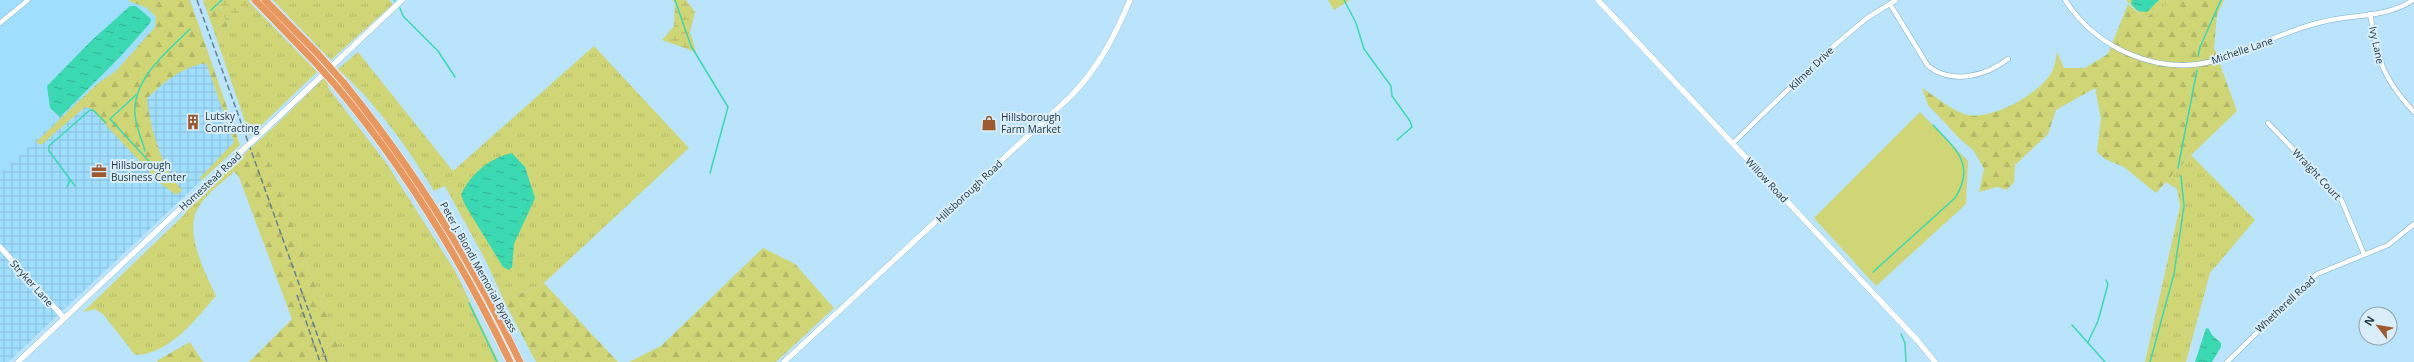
<svg xmlns="http://www.w3.org/2000/svg" width="2414" height="362" font-family="'Open Sans',sans-serif">
  <style>
    .built { fill: #a0defe }
    .industrial { fill: url(#industrial-grid) }
    .grass { fill: url(#grass-tufts) }
    .forest { fill: url(#forest-firs) }
    .wetland { fill: url(#wetland-marsh) }
    .green { fill: #d0d676 }
    .water { fill: url(#water-ripples) }
    .lines { fill: none; stroke-linecap: round; stroke-linejoin: round }
    .stream { stroke: #3ad9b2; stroke-width: 1.5 }
    .minor-casing { stroke: #7aadc8; stroke-width: 5.5 }
    .tertiary-casing { stroke: #7aadc8; stroke-width: 6 }
    .trunk-casing { stroke: #fff; stroke-width: 8 }
    .minor { stroke: #fff; stroke-width: 4.5 }
    .tertiary { stroke: #fff; stroke-width: 5.5 }
    .trunk { stroke: #e8975f; stroke-width: 7 }
    .rail { stroke: #648292; stroke-width: 1.5; stroke-dasharray: 6 3; stroke-linecap: butt }
    .tertiary-bridge-casing { stroke: #7aadc8; stroke-width: 6; stroke-linecap: butt }
    .trunk-bridge-casing { stroke: #fff; stroke-width: 8; stroke-linecap: butt }
    .tertiary-bridge { stroke: #fff; stroke-width: 5.5 }
    .trunk-bridge { stroke: #e8975f; stroke-width: 7 }
    .labels { text-anchor: middle; stroke-width: 4; stroke-linejoin: round; paint-order: stroke }
    .street-label { font-size: 10px; fill: #223742; stroke: #d9eef9 }
    .poi-label { font-size: 10px; fill: #223742; stroke: #d9eef9; text-anchor: start }
  </style>
  <defs>
    <pattern id="industrial-grid" width="8" height="8" patternUnits="userSpaceOnUse"><rect width="8" height="8" fill="#a0defe"/><path d="M0 4h8M4 0v8" fill="none" stroke="#8abfdb"/></pattern>
    <pattern id="grass-tufts" width="24" height="20" patternUnits="userSpaceOnUse"><rect width="24" height="20" fill="#d0d676"/><path d="M3 7l-1-3M5 7V3M7 7l1-3M15 17l-1-3M17 17v-4M19 17l1-3" fill="none" stroke="#b2b867"/></pattern>
    <pattern id="forest-firs" width="22" height="20" patternUnits="userSpaceOnUse"><rect width="22" height="20" fill="#d0d676"/><path d="M5 1l3.5 6h-7zM16 11l3.5 6h-7z" fill="#b2b867"/></pattern>
    <pattern id="wetland-marsh" width="20" height="14" patternUnits="userSpaceOnUse"><rect width="20" height="14" fill="#d0d676"/><path d="M1 5h8M5 5V1M11 12h8M15 12V8" fill="none" stroke="#b2b867"/></pattern>
    <pattern id="water-ripples" width="26" height="14" patternUnits="userSpaceOnUse"><rect width="26" height="14" fill="#3ad9b2"/><path d="M2 4q2-2 4 0t4 0M15 11q2-2 4 0t4 0" fill="none" stroke="#30b192"/></pattern>
  </defs>
  <rect width="100%" height="100%" fill="#bae4fb"/>
  <path class="built" d="M0 0H162L202 46 116 131 82 97 0 174Z"/>
  <path class="industrial" d="M202 46 238 146 8 362H0V174L82 96 116 131Z"/>
  <g class="grass">
    <path d="M273 0H389L393 4 331 60Z"/>
    <path d="M2126 0H2175L2144 19Z"/>
    <path d="M248 1 317 72 250 136 216 37 228 27Z"/>
    <path d="M594 46 689 148 544 283 504 301 486 261 445 186 434 191C408 148 376 103 338 69L358 52 453 171Z"/>
    <path d="M324 78 328 84 329 89 387 164 455 271 499 362H344L265 152 276 125Z"/>
    <path d="M2191 155 2255 220 2210 273 2186 362H2145L2180 206 2177 189 2166 182Z"/>
    <path d="M230 167 234 172C221 183 203 196 196 212 186 237 206 274 216 296 195 320 170 354 135 355L103 314 95 309 83 312 184 215 189 207Z"/>
  </g>
  <g class="forest">
    <path d="M127 0H190L240 145 202 180 200 178 234 142 206 63C182 67 163 82 147 99 151 131 161 166 182 190L176 195 159 182 90 108 85 107 41 145 36 142 98 83 116 71 155 27 156 17 147 8Z"/>
    <path d="M203 0H218L228 27 216 37Z"/>
    <path d="M2175 0H2224L2217 15 2214 48 2237 111 2188 158 2156 193 2124 167 2105 159 2097 152 2101 118 2095 88 2056 110 2048 134 2015 165 2014 182 2007 190 1997 187 1979 192 1984 169 1974 151 1959 138 1928 105 1922 88C1935 96 1950 109 1964 114 1989 123 2042 93 2053 70 2055 64 2056 58 2057 52L2064 68H2085L2108 54 2128 4 2144 19Z"/>
    <path d="M276 125 265 152 344 362H249L292 319 239 177 230 167Z"/>
    <path d="M763 248 795 264 834 308 776 362H629L661 346Z"/>
    <path d="M544 283 618 362H536L504 301Z"/>
    <path d="M190 342 203 362H157L158 360Z"/>
  </g>
  <g class="wetland">
    <path d="M218 0H249L228 27Z"/>
    <path d="M672 0H686L695 12 690 32 696 52 662 40 674 26 675 3Z"/>
    <path d="M1328 0H1350L1334 10Z"/>
  </g>
  <path class="green" d="M1920 112 1968 161 1966 204 1876 286 1814 218Z"/>
  <g class="water">
    <path d="M2132 0H2159L2147 12 2138 11 2131 4Z"/>
    <path d="M130 6H136L151 19 150 23 121 56 60 117 50 108 47 86 91 41Z"/>
    <path d="M512 153 525 167 535 198 514 244 512 267 509 270 503 267 465 205 461 195C469 175 491 157 512 153Z"/>
    <path d="M2206 328 2209 329 2212 335 2221 343V347L2212 362H2195Z"/>
  </g>
  <g class="lines">
    <g class="stream">
      <path d="M394 0 395 1"/>
      <path d="M675 0 691 46 728 107 710 173"/>
      <path d="M1344 0 1356 23 1364 49 1391 86 1392 96 1410 121 1412 127 1397 140"/>
      <path d="M400 8 403 16 438 51 455 77"/>
      <path d="M211 10 222 0"/>
      <path d="M2198 56 2200 47 2221 0"/>
      <path d="M136 95 110 119 168 182"/>
      <path d="M145 151C142 140 136 127 135 115 132 79 167 52 190 29"/>
      <path d="M2178 168 2197 70"/>
      <path d="M75 186 49 151V146L90 110H93L106 123"/>
      <path d="M67 187 70 180"/>
      <path d="M1873 272 1955 198C1976 165 1956 149 1933 125"/>
      <path d="M469 303 497 362"/>
      <path d="M2072 325 2105 362"/>
      <path d="M1901 334 1905 343 1906 362"/>
      <path d="M2088 342 2098 321 2108 284 2106 280"/>
      <path d="M2150 362 2174 274 2184 206 2181 176"/>
    </g>
    <g class="minor-casing">
      <g id="minor">
        <path d="M2065 0C2097 49 2159 77 2217 60 2252 49 2286 30 2322 22 2352 14 2387 18 2413 0"/>
        <path d="M1890 4 1928 66C1952 85 1986 76 2008 59"/>
        <path d="M2370 14C2379 60 2381 77 2414 112"/>
        <path d="M0 23 28 0"/>
        <path d="M2268 123 2341 199 2364 254"/>
        <path d="M1733 143 1829 50 1867 18 1896 0"/>
        <path d="M2227 362 2317 274 2388 245 2414 224"/>
      </g>
    </g>
    <g class="tertiary-casing">
      <g id="tertiary">
        <path d="M1598 0 1918 341 1935 362"/>
        <path d="M258 136 402 0"/>
        <path d="M0 247 64 318"/>
        <path d="M18 362 235 157"/>
        <path d="M784 362 1071 96C1098 68 1115 36 1130 0"/>
      </g>
    </g>
    <g class="trunk-casing">
      <g id="trunk">
        <path d="M255 0 313 60"/>
        <path d="M265 0 318 54"/>
        <path d="M343 82C413 168 472 262 520 362"/>
        <path d="M337 87C407 171 463 263 510 362"/>
      </g>
    </g>
    <use href="#minor" class="minor"/>
    <use href="#tertiary" class="tertiary"/>
    <use href="#trunk" class="trunk"/>
    <g class="rail">
      <path d="M197 0 327 362"/>
      <path d="M297 295 320 362"/>
    </g>
    <g class="tertiary-bridge-casing">
      <path id="tertiary-bridge" d="M235 157 258 136"/>
    </g>
    <g class="trunk-bridge-casing">
      <g id="trunk-bridge">
        <path d="M318 54 343 82"/>
        <path d="M313 60 337 87"/>
      </g>
    </g>
    <use href="#tertiary-bridge" class="tertiary-bridge"/>
    <use href="#trunk-bridge" class="trunk-bridge"/>
  </g>
  <defs>
    <g id="building-bare" transform="scale(1.2)"><path d="M-4-6H4V6H1V3H-1V6H-4ZM-2.5-4.3h1.7v1.8h-1.7ZM.8-4.3h1.7v1.8H.8ZM-2.5-1h1.7V.8h-1.7ZM.8-1h1.7V.8H.8Z" fill="#9e5a2c" stroke="#d9eef9" stroke-width="2.5" paint-order="stroke"/></g>
    <g id="shop-bare" transform="scale(1.2)"><path d="M-5-2.5h2.3a2.7 3.5 0 0 1 5.4 0H5L5.5 6h-11ZM-1.5-2.5h3a1.5 2.3 0 0 0-3 0Z" fill="#9e5a2c" stroke="#d9eef9" stroke-width="2.5" paint-order="stroke"/></g>
    <g id="office-bare" transform="scale(1.2)"><path d="M-6-3h4V-5.5h4V-3h4V5H-6ZM-1-4.5V-3h2v-1.5ZM-6 0V1H6V0Z" fill="#9e5a2c" stroke="#d9eef9" stroke-width="2.5" paint-order="stroke"/></g>
  </defs>
  <g fill-rule="evenodd">
    <use href="#building-bare" x="193" y="122"/>
    <use href="#shop-bare" x="989" y="123"/>
    <use href="#office-bare" x="99" y="171"/>
  </g>
  <g class="labels">
    <g class="street-label">
      <text transform="translate(2377 45) rotate(78)" y="4">Ivy Lane</text>
      <text transform="translate(2242 50) rotate(-19)" y="4">Michelle Lane</text>
      <text transform="translate(1811 68) rotate(-44)" y="4">Kilmer Drive</text>
      <text transform="translate(2317 174) rotate(47)" y="4">Wraight Court</text>
      <text transform="translate(1767 180) rotate(47)" y="4">Willow Road</text>
      <text transform="translate(210 181) rotate(-43)" y="4">Homestead Road</text>
      <text transform="translate(969 191) rotate(-43)" y="4">Hillsborough Road</text>
      <text transform="translate(479 267) rotate(61)" y="4">Peter J. Biondi Memorial Bypass</text>
      <text transform="translate(32 283) rotate(48)" y="4">Stryker Lane</text>
      <text transform="translate(2285 304) rotate(-43)" y="4">Whetherell Road</text>
    </g>
    <g class="poi-label">
      <text x="205" y="120">Lutsky<tspan x="205" dy="12">Contracting</tspan></text>
      <text x="1001" y="121">Hillsborough<tspan x="1001" dy="12">Farm Market</tspan></text>
      <text x="111" y="169">Hillsborough<tspan x="111" dy="12">Business Center</tspan></text>
    </g>
  </g>
  <g transform="translate(2378 326) rotate(301)"><circle r="19" fill="#d9eef9" stroke="#90a5b0"/>
  <path d="M0-3L7 15L0 10L-7 15Z" fill="#9e5a2c"/>
  <text y="-6" font-size="11" font-weight="bold" text-anchor="middle" fill="#223742">N</text>
  </g>
</svg>
